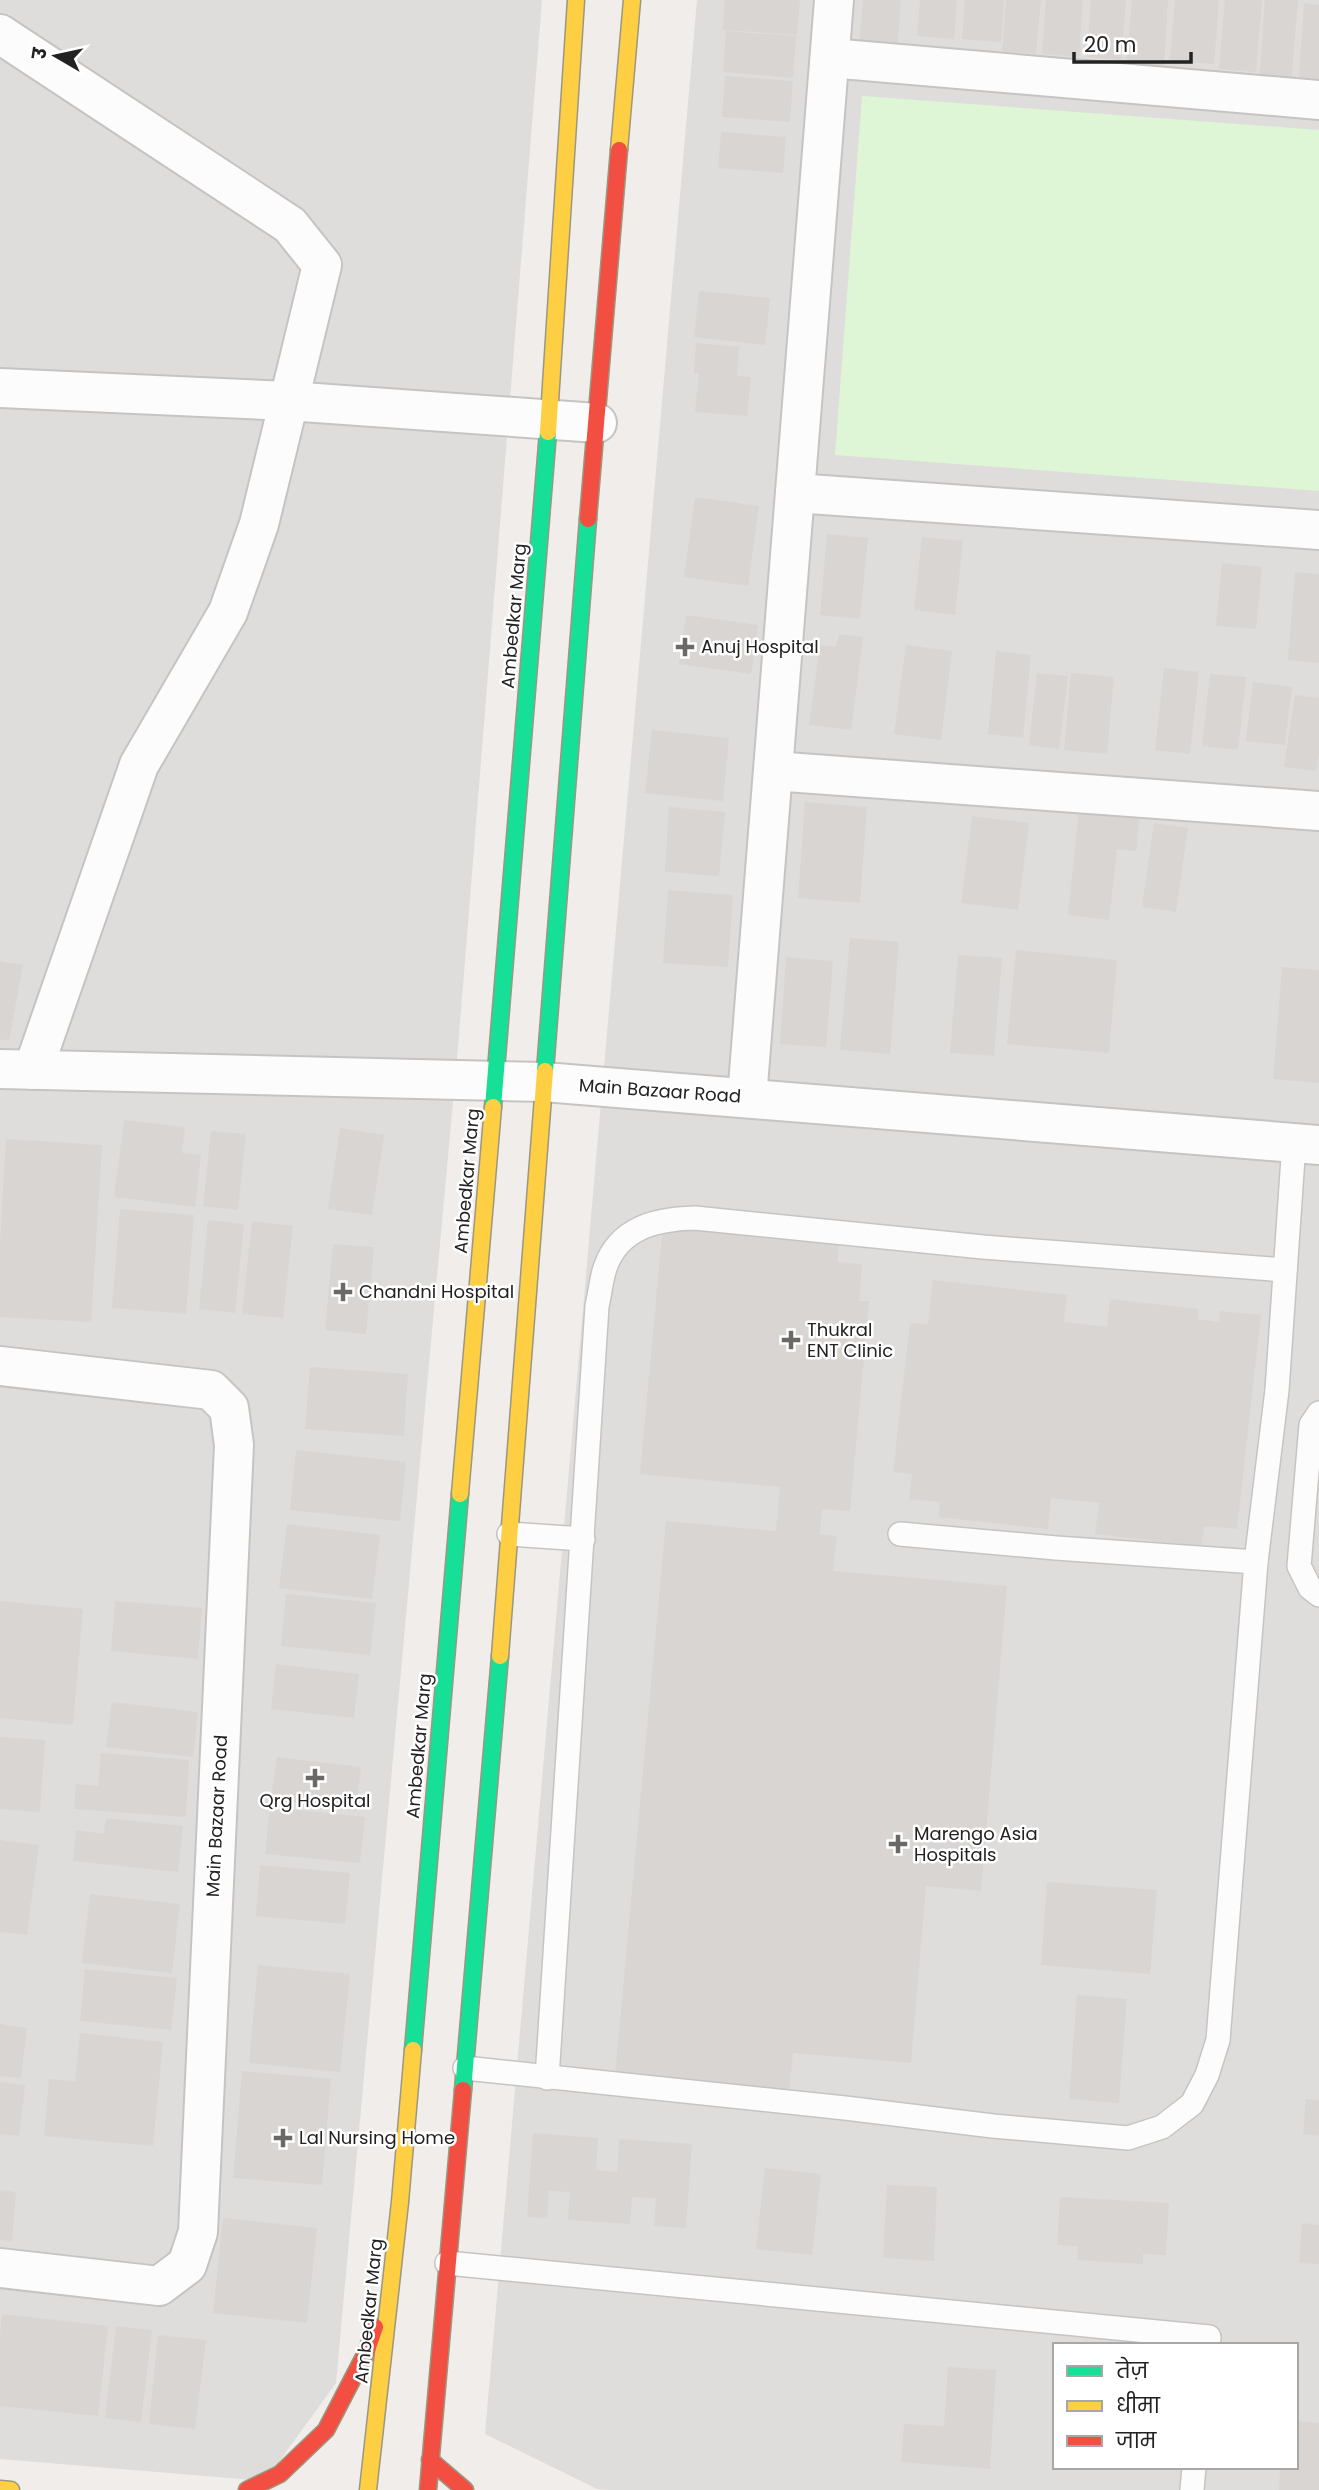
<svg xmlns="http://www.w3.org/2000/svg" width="1319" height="2490" font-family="Poppins,'Noto Sans Devanagari',sans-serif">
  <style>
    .residential { fill: #dfdddc; fill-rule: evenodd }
    .park { fill: #def5d6 }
    .building { fill: #d8d5d3 }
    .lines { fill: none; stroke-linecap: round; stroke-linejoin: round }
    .lane-casing { stroke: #c6c4c3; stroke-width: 26 }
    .street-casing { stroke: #c6c4c3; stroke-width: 42 }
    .fast-casing { stroke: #9c9781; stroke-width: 19 }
    .slow-casing { stroke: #9c9781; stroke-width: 19 }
    .jam-casing { stroke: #9c9781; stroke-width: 19 }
    .lane { stroke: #fdfcfc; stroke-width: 23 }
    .street { stroke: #fdfcfc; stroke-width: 38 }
    .fast { stroke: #16e098; stroke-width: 16 }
    .slow { stroke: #ffcf43; stroke-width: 16 }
    .jam { stroke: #f24e42; stroke-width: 16 }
    .poi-dot { fill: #6a6968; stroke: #fff; stroke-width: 2.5 }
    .labels { text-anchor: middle; stroke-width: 5; stroke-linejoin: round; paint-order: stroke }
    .street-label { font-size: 18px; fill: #222; stroke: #fff }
    .poi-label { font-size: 18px; fill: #222; stroke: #fff; text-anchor: start }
  </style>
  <rect width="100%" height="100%" fill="#f0edea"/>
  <g class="residential">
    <path d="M0 0H542L459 1036 336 2383 265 2481 0 2459Z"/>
    <path d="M697 0H1319V2490H608L597 2489 485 2434ZM1055 2345H1296V2467H1055Z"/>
  </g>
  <path class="park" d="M862 96 1319 130V491L835 455Z"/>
  <g class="building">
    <path d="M725 0H800L797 35 723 30Z"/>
    <path d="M863 0H901L897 51 859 49Z"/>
    <path d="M920 0H957L954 39 917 36Z"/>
    <path d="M965 0H1004L1001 42 962 39Z"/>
    <path d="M1006 0H1041L1036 54 1002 51Z"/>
    <path d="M1046 0H1083L1079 57 1042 54Z"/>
    <path d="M1091 0H1126L1121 60 1087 57Z"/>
    <path d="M1132 0H1168L1164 66 1126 63Z"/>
    <path d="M1175 0H1219L1214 64 1170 61Z"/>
    <path d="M1225 0H1262L1256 72 1219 69Z"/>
    <path d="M1265 0H1298L1291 84 1259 81Z"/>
    <path d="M1304 3 1319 5V80L1299 78Z"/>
    <path d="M726 31 796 36 793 78 723 72Z"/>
    <path d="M725 76 793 81 790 122 722 117Z"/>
    <path d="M721 132 786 137 783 173 718 168Z"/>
    <path d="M699 291 770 298 765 345 694 337Z"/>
    <path d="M696 343 739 347 737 376 751 377 747 416 695 412 699 373H694Z"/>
    <path d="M695 497 759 506 748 586 684 577Z"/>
    <path d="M827 534 868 538 860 619 820 615Z"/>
    <path d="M922 537 963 541 955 615 914 610Z"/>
    <path d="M1222 563 1262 567 1256 629 1216 626Z"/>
    <path d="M1295 572 1319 574V663L1288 660Z"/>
    <path d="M686 615 758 625 751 674 679 664Z"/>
    <path d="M839 634 863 637 851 730 809 725 820 645 836 647Z"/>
    <path d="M906 645 952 651 941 740 894 734Z"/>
    <path d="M996 651 1031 655 1023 738 988 734Z"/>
    <path d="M1164 668 1199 672 1190 754 1155 750Z"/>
    <path d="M1037 673 1068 676 1059 749 1029 745Z"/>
    <path d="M1071 673 1114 677 1107 754 1064 750Z"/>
    <path d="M1210 674 1246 677 1238 750 1202 746Z"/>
    <path d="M1253 682 1292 687 1285 745 1246 741Z"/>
    <path d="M1295 695 1319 698V754L1316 771 1284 767Z"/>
    <path d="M652 730 729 738 723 801 645 793Z"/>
    <path d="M805 802 867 807 860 903 798 898Z"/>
    <path d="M669 807 725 812 719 876 665 872Z"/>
    <path d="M1079 809 1140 816 1136 851 1117 849 1109 920 1068 915Z"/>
    <path d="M972 816 1029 823 1018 910 961 903Z"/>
    <path d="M1154 823 1188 828 1176 912 1142 907Z"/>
    <path d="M668 890 733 895 728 967 663 963Z"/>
    <path d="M850 938 899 942 890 1054 840 1050Z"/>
    <path d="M1016 950 1117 960 1109 1053 1007 1044Z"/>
    <path d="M958 955 1002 958 994 1056 950 1053Z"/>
    <path d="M786 957 833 961 826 1047 780 1044Z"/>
    <path d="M0 961 23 965 9 1041 0 1039Z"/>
    <path d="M1282 967 1319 970V1083L1273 1079Z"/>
    <path d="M124 1120 185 1127 182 1153 201 1155 195 1207 114 1197Z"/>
    <path d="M340 1128 384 1135 372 1215 328 1209Z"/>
    <path d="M211 1131 246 1134 238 1210 203 1206Z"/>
    <path d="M6 1139 102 1145 91 1322 0 1317V1243Z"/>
    <path d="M120 1209 194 1215 186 1314 112 1308Z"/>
    <path d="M208 1220 244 1224 235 1313 199 1309Z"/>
    <path d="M252 1221 293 1226 283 1318 242 1314Z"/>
    <path d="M663 1224 839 1240 838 1262 862 1264 859 1301H869L850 1511 822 1509 820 1534 837 1536 833 1571 1007 1586 981 1891 926 1886 911 2063 793 2053 789 2092 615 2076 666 1521 776 1531 780 1487 640 1474Z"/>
    <path d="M333 1244 374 1247 366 1334 325 1330Z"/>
    <path d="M933 1280 1067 1295 1064 1322 1107 1327 1110 1299 1198 1309V1319L1219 1322 1220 1311 1261 1315 1237 1529 1204 1526 1201 1546 1095 1534 1099 1503 1051 1498 1048 1529 938 1517 940 1502 909 1499 912 1474 893 1472 910 1323 928 1324Z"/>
    <path d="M310 1367 408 1374 404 1436 305 1429Z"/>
    <path d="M296 1450 406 1462 400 1521 290 1510Z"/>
    <path d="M287 1524 380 1535 372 1599 279 1588Z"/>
    <path d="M286 1594 376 1603 370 1655 281 1646Z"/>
    <path d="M0 1601 83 1609 73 1725 0 1718Z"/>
    <path d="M115 1601 202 1608 198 1659 111 1651Z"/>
    <path d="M276 1664 359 1674 354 1718 271 1709Z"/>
    <path d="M112 1702 198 1712 193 1757 106 1747Z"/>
    <path d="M0 1737 45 1740 40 1812 0 1809Z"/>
    <path d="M101 1753 189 1760 186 1817 74 1809 76 1784 98 1786Z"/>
    <path d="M277 1757 361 1767 356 1811 271 1800Z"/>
    <path d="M270 1807 365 1817 360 1863 265 1854Z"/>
    <path d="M106 1818 183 1826 178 1872 73 1861 76 1830 104 1834Z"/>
    <path d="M0 1840 39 1845 27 1935 0 1932Z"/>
    <path d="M260 1865 350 1873 345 1924 256 1916Z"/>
    <path d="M1047 1882 1157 1890 1150 1974 1041 1965Z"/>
    <path d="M90 1894 180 1904 172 1973 82 1963Z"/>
    <path d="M258 1965 350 1974 340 2072 249 2063Z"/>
    <path d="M85 1969 177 1978 171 2030 80 2021Z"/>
    <path d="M1077 1995 1127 1999 1119 2103 1069 2099Z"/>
    <path d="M0 2024 27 2028 21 2078 0 2076Z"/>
    <path d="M80 2033 163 2042 153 2146 44 2136 49 2079 75 2081Z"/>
    <path d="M242 2071 331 2079 322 2185 233 2178Z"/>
    <path d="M0 2082 25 2085 19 2136 0 2134Z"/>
    <path d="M1306 2099 1319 2100V2136L1303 2134Z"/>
    <path d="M533 2133 598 2138 596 2170 617 2172 619 2139 692 2144 686 2228 654 2226 656 2198 632 2197 630 2224 568 2220 570 2192 549 2191 547 2218 527 2217Z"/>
    <path d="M765 2168 821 2174 812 2255 756 2249Z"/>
    <path d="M887 2185 937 2187 934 2261 883 2258Z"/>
    <path d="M0 2190 16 2192 12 2241 0 2240Z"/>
    <path d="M1060 2197 1169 2203 1166 2255 1143 2254V2264L1077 2260 1078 2246 1057 2245Z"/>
    <path d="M223 2218 317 2228 307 2323 213 2313Z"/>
    <path d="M1302 2223 1319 2225V2264L1299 2263Z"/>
    <path d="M2 2314 108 2326 98 2416 0 2406V2335Z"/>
    <path d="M116 2326 152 2330 141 2422 105 2418Z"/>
    <path d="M158 2335 206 2340 195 2429 149 2424Z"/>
    <path d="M948 2367 996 2370 990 2469 901 2462 904 2424 944 2426Z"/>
    <path d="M1296 2421 1319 2423V2490H1279L1280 2467H1296Z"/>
  </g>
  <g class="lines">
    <g class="lane-casing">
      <g id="lane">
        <path d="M1319 1413 1311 1425 1299 1566 1310 1588 1319 1595"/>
        <path d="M509 1534 583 1539"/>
        <path d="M900 1534 1056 1548 1256 1562"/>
        <path d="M465 2068 845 2108 993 2126 1128 2138 1162 2127 1192 2104 1207 2075 1218 2040 1256 1562 1277 1390 1294 1143"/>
        <path d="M547 2078 597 1306C600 1294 601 1280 605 1268 619 1227 657 1219 695 1218L983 1247 1285 1270"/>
        <path d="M447 2263 1209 2337 1208 2345"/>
        <path d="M1192 2490 1194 2467"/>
      </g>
    </g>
    <g class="street-casing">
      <g id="street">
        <path d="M0 34 290 225 322 265 259 524 228 612 139 765 33 1070"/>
        <path d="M830 58 1319 100"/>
        <path d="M0 388 288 401 597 423"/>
        <path d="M795 493 1319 530"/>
        <path d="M773 771 1319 811"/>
        <path d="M0 1069 544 1082 1319 1145"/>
        <path d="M747 1098 834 0"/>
        <path d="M0 1366 211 1390 229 1408 234 1445 198 2232 187 2265 159 2286 0 2268"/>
      </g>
    </g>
    <g class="fast-casing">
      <g id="fast">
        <path d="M545 1071 588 519"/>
        <path d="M493 1107 548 432"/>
        <path d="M413 2050 460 1494"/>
        <path d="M463 2090 500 1656"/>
      </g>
    </g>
    <g class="slow-casing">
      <g id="slow">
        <path d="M619 150 632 0"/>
        <path d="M548 432 576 0"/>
        <path d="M460 1494 493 1107"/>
        <path d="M500 1656 545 1071"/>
        <path d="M0 2489 11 2490"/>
        <path d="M368 2490 400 2202 413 2050"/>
      </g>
    </g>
    <g class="jam-casing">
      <g id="jam">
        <path d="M588 519 619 150"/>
        <path d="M430 2460 465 2490"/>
        <path d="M247 2490 280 2474 326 2430 366 2353 375 2327"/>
        <path d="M428 2490 463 2090"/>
      </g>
    </g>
    <use href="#lane" class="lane"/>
    <use href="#street" class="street"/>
    <use href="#fast" class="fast"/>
    <use href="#slow" class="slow"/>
    <use href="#jam" class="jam"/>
  </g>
  <g class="poi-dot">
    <path d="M681.5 636.5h7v7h7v7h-7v7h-7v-7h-7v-7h7z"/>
    <path d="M339.5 1281.5h7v7h7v7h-7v7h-7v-7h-7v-7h7z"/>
    <path d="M787.5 1329.5h7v7h7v7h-7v7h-7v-7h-7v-7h7z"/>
    <path d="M311.5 1767.5h7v7h7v7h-7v7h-7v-7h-7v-7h7z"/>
    <path d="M894.5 1833.5h7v7h7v7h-7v7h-7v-7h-7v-7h7z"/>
    <path d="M279.5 2127.5h7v7h7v7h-7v7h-7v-7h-7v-7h7z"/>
  </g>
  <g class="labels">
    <g class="street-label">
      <text transform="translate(514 616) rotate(-85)" y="6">Ambedkar Marg</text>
      <text transform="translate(660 1091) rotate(4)" y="6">Main Bazaar Road</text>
      <text transform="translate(467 1181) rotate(-85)" y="6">Ambedkar Marg</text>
      <text transform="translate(419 1746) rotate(-85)" y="6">Ambedkar Marg</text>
      <text transform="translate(217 1816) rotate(-87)" y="6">Main Bazaar Road</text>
      <text transform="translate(369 2311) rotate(-84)" y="6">Ambedkar Marg</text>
    </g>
    <g class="poi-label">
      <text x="701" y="653">Anuj Hospital</text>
      <text x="359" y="1298">Chandni Hospital</text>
      <text x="807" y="1336">Thukral<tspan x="807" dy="21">ENT Clinic</tspan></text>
      <text x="315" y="1807" text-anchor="middle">Qrg Hospital</text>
      <text x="914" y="1840">Marengo Asia<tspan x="914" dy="21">Hospitals</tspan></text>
      <text x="299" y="2144">Lal Nursing Home</text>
    </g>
  </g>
  <rect x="1053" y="2343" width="245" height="126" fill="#ffffff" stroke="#a7a7a7" stroke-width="2"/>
  <rect x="1067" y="2366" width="35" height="10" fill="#16e098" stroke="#a7a7a7" stroke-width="2"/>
  <text x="1116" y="2378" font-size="21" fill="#222222">तेज़</text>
  <rect x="1067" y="2401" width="35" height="10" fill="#ffcf43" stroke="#a7a7a7" stroke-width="2"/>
  <text x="1116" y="2413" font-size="21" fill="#222222">धीमा</text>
  <rect x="1067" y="2436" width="35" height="10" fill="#f24e42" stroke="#a7a7a7" stroke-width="2"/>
  <text x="1116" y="2448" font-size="21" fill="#222222">जाम</text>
  <g transform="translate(56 56) rotate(279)" stroke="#ffffff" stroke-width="5" paint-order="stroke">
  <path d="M0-5L12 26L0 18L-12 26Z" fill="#222222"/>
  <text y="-10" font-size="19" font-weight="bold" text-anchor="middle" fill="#222222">उ</text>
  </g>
  <path d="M1074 52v10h117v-10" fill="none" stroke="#222222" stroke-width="3.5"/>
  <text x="1084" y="52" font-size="21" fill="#222222" stroke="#ffffff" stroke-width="5" paint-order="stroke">20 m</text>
</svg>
